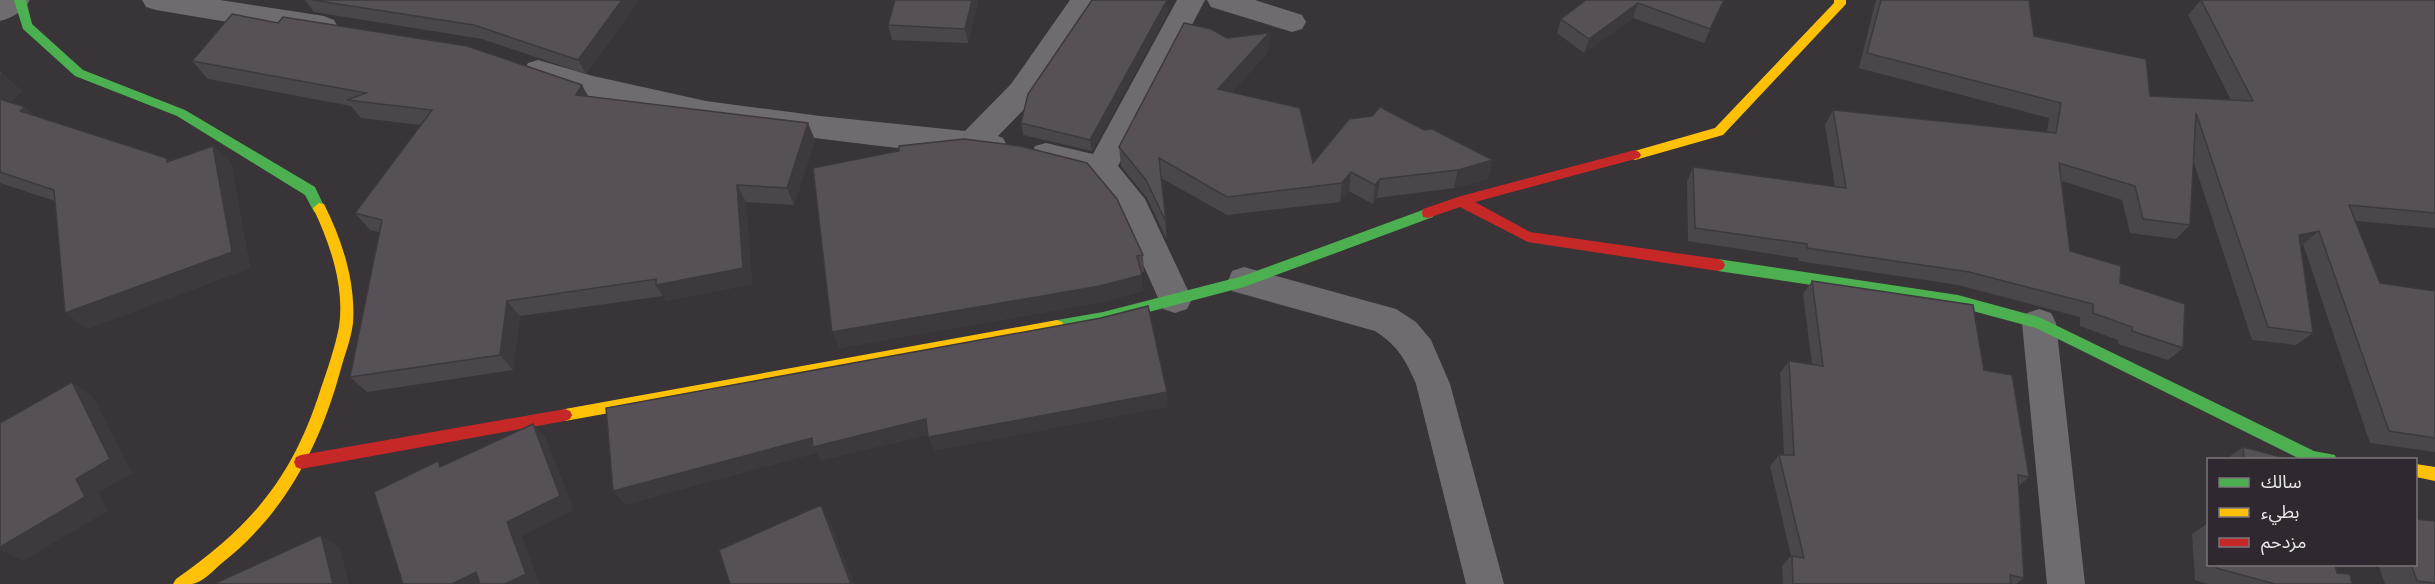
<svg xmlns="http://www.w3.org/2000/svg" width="2435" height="584" font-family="'Sofia Sans Condensed','Noto Sans Arabic',sans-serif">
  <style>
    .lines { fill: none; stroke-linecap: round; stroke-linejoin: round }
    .street { fill: #6f6c6f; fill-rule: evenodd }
    .fast { fill: #4caf50; fill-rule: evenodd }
    .slow { fill: #ffc107; fill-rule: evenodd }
    .jam { fill: #c62828; fill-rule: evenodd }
    .wall { fill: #4b464b }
    .shaded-wall { fill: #3d393d }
    .building { fill: #575157; stroke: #3d393d; stroke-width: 1.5 }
  </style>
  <rect width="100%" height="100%" fill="#383438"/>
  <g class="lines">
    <g class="street">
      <path d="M0 0H30C24 11 12 18 0 21Z"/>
      <path d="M142 0H220L324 16 334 20 338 27 334 34 324 38 156 10 146 7Z"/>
      <path d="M1070 0H1099L1033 100 998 136 1003 138 1007 146 1003 154 992 158C832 141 682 127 528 79L523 71 528 63 538 60 593 76 706 101 820 116 965 131 1011 84Z"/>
      <path d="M1177 0H1205L1118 166 1145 199 1192 299 1187 309 1175 313 1163 309 1121 215 1091 178 1035 164 1031 155 1035 146 1046 143 1093 154Z"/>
      <path d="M1207 0H1255L1302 15 1306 22 1302 29 1292 32 1211 7Z"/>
      <path d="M1244 267 1396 309 1416 322 1431 340 1450 384 1504 584H1466L1416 384C1406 360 1397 345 1375 331L1232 291 1228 281 1232 271Z"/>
      <path d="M2039 309 2051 313 2056 323 2085 584H2047L2022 323 2027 313Z"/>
    </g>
    <g class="fast">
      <path d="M14 0H26L32 24 83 70 185 110 315 187 325 208 324 212H314L305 195 177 116 75 76 23 29Z"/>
      <path d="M1428 208 1433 209 1434 213 1433 217 1244 287 1103 324 1057 332 1052 330 1050 326 1052 322 1057 320 1103 312 1243 276Z"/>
      <path d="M1718 259 1958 295 2039 317 2314 451 2335 455 2337 460H2302L2036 328 1958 307 1718 271 1713 269 1711 265 1713 261Z"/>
    </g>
    <g class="slow">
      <path d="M1834 0H1846V4L1723 135 1635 160 1631 158 1629 155 1631 152 1715 128 1834 3Z"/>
      <path d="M319 203 324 204C342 240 356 282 353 323 351 340 344 356 340 372 319 448 284 514 222 563 214 570 202 583 192 584 186 584 179 584 173 584L176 579C252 526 293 477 321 388 328 368 335 347 339 327 345 287 330 243 313 208Z"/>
      <path d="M1057 320 1062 322 1064 326 1062 330 1057 332 565 421 560 419 558 415 560 411 565 409Z"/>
      <path d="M2416 464 2435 467V481L2416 477Z"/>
    </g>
    <g class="jam">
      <path d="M1635 150 1639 152 1641 155 1639 158 1475 202 1530 232 1718 259 1723 261 1725 265 1723 269 1718 271 1528 242 1460 207 1428 218 1423 217 1422 213 1423 209 1461 196Z"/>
      <path d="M565 409 570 411 572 415 570 419 565 421 301 469 296 467 294 462 296 457 301 455Z"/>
    </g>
  </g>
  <g class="wall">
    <path d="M305 0H639L586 74 482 39 314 12Z"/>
    <path d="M978 0 968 43 892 40 888 25Z"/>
    <path d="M1586 0H1724L1704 43 1633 18 1584 53 1557 33 1561 19Z"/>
    <path d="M1876 0H2029L2034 36 2150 96 2231 100 2188 15 2201 0H2435V228L2355 221 2380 283 2435 291V452L2370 443 2303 244 2301 245 2313 333 2296 345 2252 340 2193 160 2190 225 2176 239 2130 233 2122 200 2062 181 2070 251 2120 283 2183 348 2168 360 2118 344V340L2080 326V317L1958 285 1799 261 1798 258 1688 241 1687 181 1693 167 1835 187 1825 125 1833 110 2047 132 2049 118 1859 68Z"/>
    <path d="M1168 12 1092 151 1023 135 1021 123Z"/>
    <path d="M1269 33 1268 52 1232 92 1313 163 1349 119 1488 179 1454 188 1377 198 1373 204 1349 191 1340 202 1227 215 1161 178 1167 240 1147 198 1121 166 1119 147 1227 38Z"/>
    <path d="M192 61 588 96 815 140 794 205 746 202 752 284 666 301 663 296 520 316 513 370 367 392 350 377 379 232 370 230 355 213 421 125 361 118 351 106 208 79Z"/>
    <path d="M0 72 22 91 10 102 35 116 166 158 170 161 213 146 231 163 250 268 87 329 55 201 0 183Z"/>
    <path d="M899 151 1143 255 1144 272H1141L1143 291 1103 302 839 348Z"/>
    <path d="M1812 281 1984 370 2029 477 2019 486 2024 578 2016 584H1783L1782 566 1791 556 1770 466 1779 455H1784L1780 373 1789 361 1812 364 1803 294Z"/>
    <path d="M2243 447 2289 459H2226Z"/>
    <path d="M2435 521V584H2385L2378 564H2415Z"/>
    <path d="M2208 523V564H2335L2337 573 2352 584H2208L2195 580 2192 534Z"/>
  </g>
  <g class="shaded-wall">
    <path d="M622 0H639L586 74 578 60Z"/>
    <path d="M972 0H978L968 43 965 29Z"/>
    <path d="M1167 0 1168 12 1092 151 1090 140Z"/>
    <path d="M1638 3 1633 18 1584 53 1589 39Z"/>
    <path d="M1269 33 1268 52 1218 108V89Z"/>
    <path d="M2 73 22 91 1 110 0 109V75Z"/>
    <path d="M582 85 592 103 576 95Z"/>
    <path d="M25 107 45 124 20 111Z"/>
    <path d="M808 123 815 140 794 205 787 188Z"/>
    <path d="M213 146 231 163 250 268 87 329 65 313Z"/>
    <path d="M1493 160 1488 179 1454 188 1458 170Z"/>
    <path d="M1351 172 1349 191 1340 202 1342 183Z"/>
    <path d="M1380 179 1377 198 1373 204 1375 185Z"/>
    <path d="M737 185 746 202 752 284 666 301 656 285Z"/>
    <path d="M2319 231 2303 244 2284 249 2299 235Z"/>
    <path d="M1142 275 1143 291 1103 302 839 348 832 332Z"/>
    <path d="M507 301 520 316 513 370 500 355Z"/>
    <path d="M72 382 94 398 132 473 99 493 108 511 23 561 0 550V547Z"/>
    <path d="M1167 392 1168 407 934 451 928 437Z"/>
    <path d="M926 419 932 434 821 461 817 453 625 505 613 491 812 438Z"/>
    <path d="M533 424 546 438 574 510 522 536 540 584H505L507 522Z"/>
    <path d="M821 505 829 519 854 584H851Z"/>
    <path d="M321 535 340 548 349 584H333Z"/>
    <path d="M476 572 491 584H452Z"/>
  </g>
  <g class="building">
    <path d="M312 0H622L578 60 474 25Z"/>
    <path d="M895 0H972L965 29 888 25Z"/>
    <path d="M1092 0H1167L1090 140 1021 123 1028 94Z"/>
    <path d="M1586 0H1724L1710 29 1638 3 1589 39 1561 19Z"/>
    <path d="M1881 0H2029L2034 36 2146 59 2150 96 2253 101 2201 0H2435V213L2349 205 2380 283 2435 291V438L2389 431 2319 231 2299 235 2313 333 2268 327 2196 113 2190 225 2143 219 2135 186 2059 163 2070 251 2121 266 2120 283 2185 304 2183 348 2132 331V327L2093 313V304L1969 272 1807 248V244L1695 228 1693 167 1846 188 1833 110 2056 133 2061 103 1867 53Z"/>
    <path d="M232 14 278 23 283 17 467 46 582 85 576 95 808 123 787 188 737 185 743 268 656 285V279L507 301 500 355 350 377 382 220 355 213 432 110 347 100 366 93 192 61Z"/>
    <path d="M1184 23 1211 29 1227 38 1269 33 1218 89 1300 108 1313 163 1349 119 1372 116 1380 107 1424 130 1432 129 1493 160 1458 170 1380 179 1375 185 1351 172 1342 183 1227 197 1159 158 1166 222 1146 180 1119 147Z"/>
    <path d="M0 99 25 107 20 111 166 158 167 162 213 146 232 252 65 313 54 190 0 172Z"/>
    <path d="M964 139 1020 146 1087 163 1117 199 1143 255 1137 256 1142 275 1100 286 832 332 813 168 899 151V146Z"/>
    <path d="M1812 281 1973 305 1984 370 2012 375 2029 477 2018 475 2024 578 2010 575 2011 584H1793L1792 556 1804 558 1779 455H1794L1789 361 1823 366Z"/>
    <path d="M1148 306 1167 392 928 437 926 419 813 447 812 438 613 491 606 408 1101 318Z"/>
    <path d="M72 382 110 459 76 479 85 497 0 547V423Z"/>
    <path d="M533 424 560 496 507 522 526 574 505 584H480L476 572 452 584H403L374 492 438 461 440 467Z"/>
    <path d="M2243 447 2289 459H2244Z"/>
    <path d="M821 505 851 584H730L719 550Z"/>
    <path d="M2415 519 2435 521V583L2417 581 2411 564H2415Z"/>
    <path d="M321 535 333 584H214Z"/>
    <path d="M2216 564H2335L2337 573 2350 574 2352 584H2275L2216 568Z"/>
  </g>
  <rect x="2207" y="458" width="210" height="108" fill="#302830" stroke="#7b747b" stroke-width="1.5"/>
  <rect x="2219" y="478" width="30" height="9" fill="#4caf50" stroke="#7b747b" stroke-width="1.5"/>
  <text x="2261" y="488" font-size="18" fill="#ebe6eb">سالك</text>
  <rect x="2219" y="508" width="30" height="9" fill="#ffc107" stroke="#7b747b" stroke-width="1.5"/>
  <text x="2261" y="518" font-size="18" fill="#ebe6eb">بطيء</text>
  <rect x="2219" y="538" width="30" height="9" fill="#c62828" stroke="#7b747b" stroke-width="1.5"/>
  <text x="2261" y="548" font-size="18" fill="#ebe6eb">مزدحم</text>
</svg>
